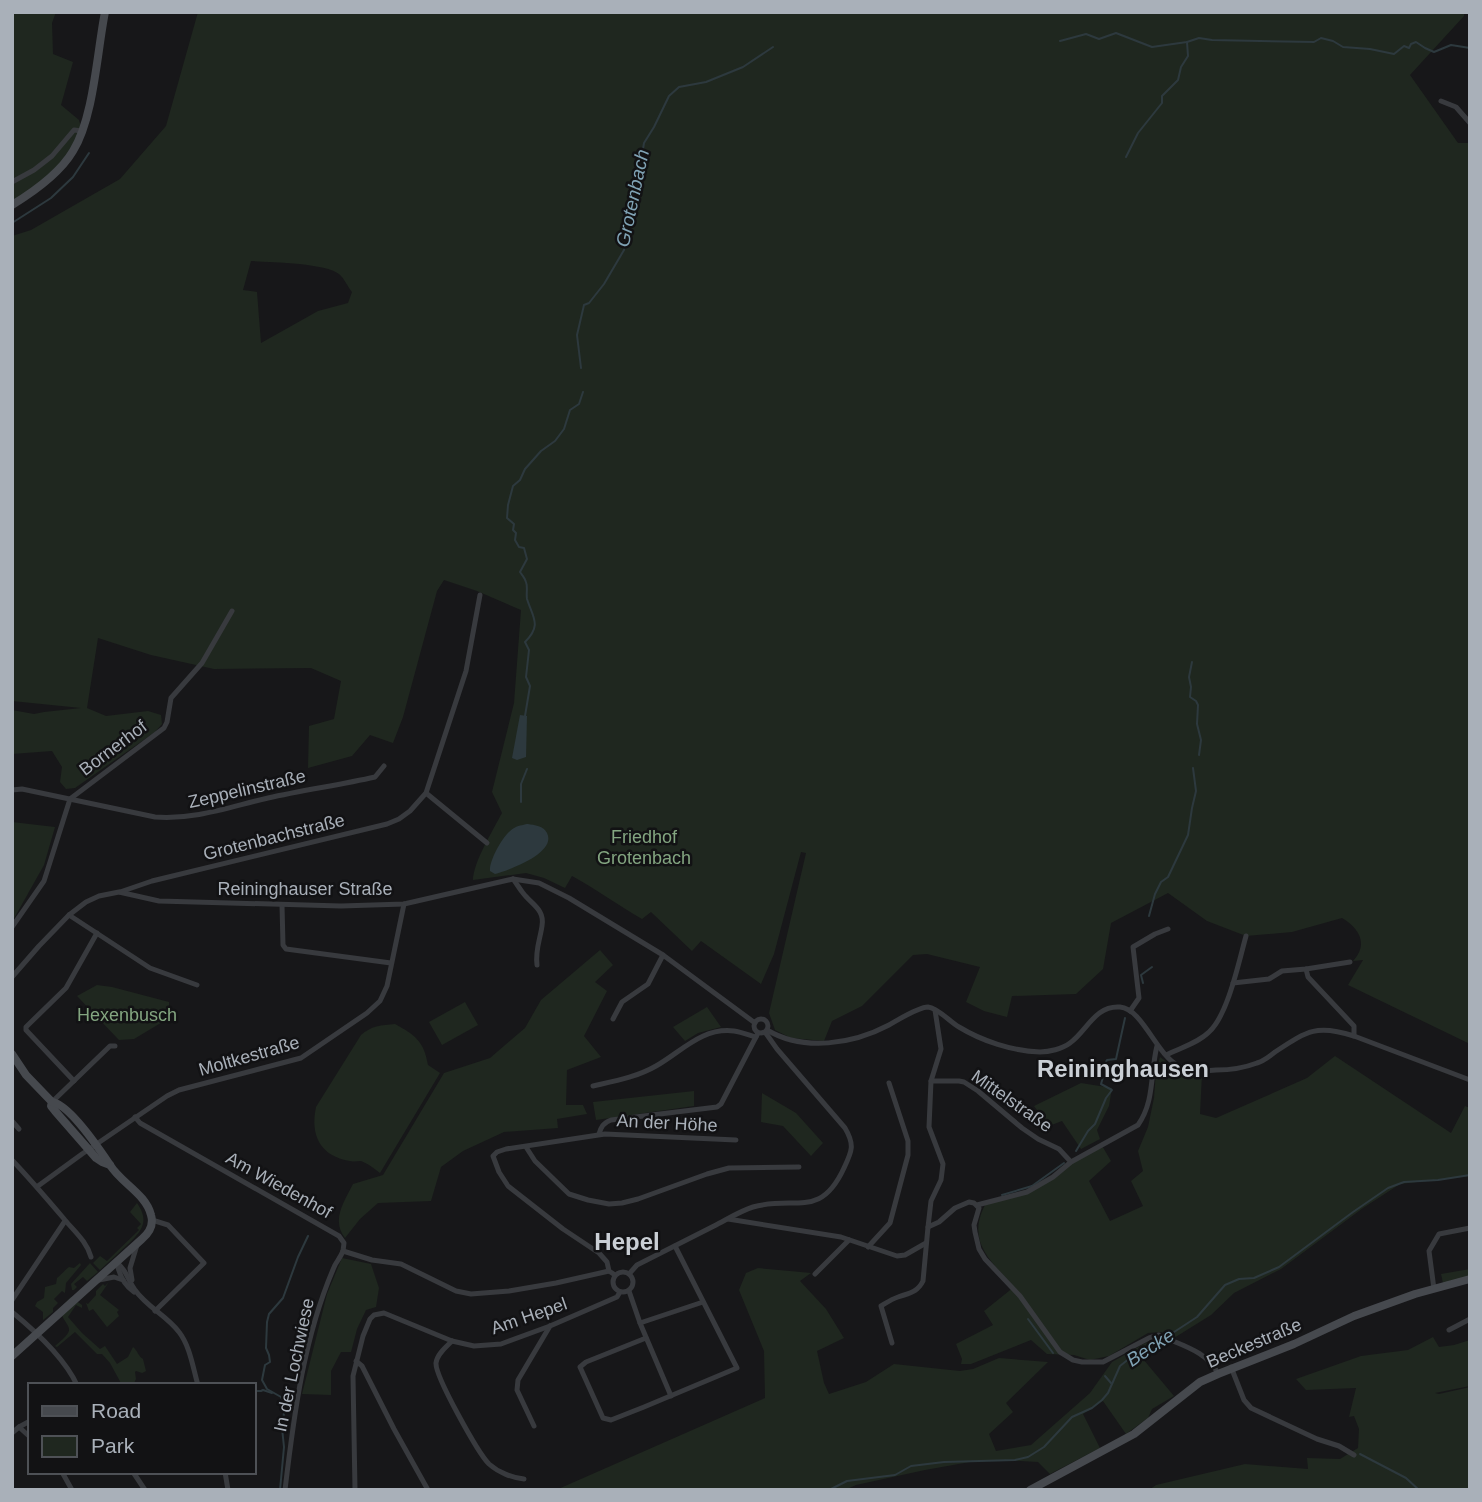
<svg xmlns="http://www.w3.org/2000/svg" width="1482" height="1502" font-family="Arial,sans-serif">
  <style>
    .green { fill: #1f271f; fill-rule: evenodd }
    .water { fill: #2d393e }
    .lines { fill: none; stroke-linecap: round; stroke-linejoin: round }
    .stream { stroke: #2d393e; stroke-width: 2 }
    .street { stroke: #383a3e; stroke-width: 5 }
    .secondary { stroke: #46494e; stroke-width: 8 }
    .labels { text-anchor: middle; stroke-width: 5; stroke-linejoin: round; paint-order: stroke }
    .street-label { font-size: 18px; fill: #a9b0b9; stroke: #121214 }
    .park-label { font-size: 18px; fill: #83a580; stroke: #121214 }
    .water-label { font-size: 19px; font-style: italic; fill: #80a3b5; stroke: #121214 }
    .district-label { font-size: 24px; font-weight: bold; fill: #cacfd5; stroke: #121214 }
  </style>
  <rect width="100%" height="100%" fill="#171719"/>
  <g class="green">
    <path d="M12 12H56L52 23 53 54 73 62 61 105 79 120 82 131 53 174 12 204Z"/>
    <path d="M198 12H1464V16L1410 75 1458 143H1470V1044L1348 985 1363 960 1353 961C1369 944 1359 928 1342 918L1292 932 1246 936 1207 921 1168 893 1111 923 1103 969 1076 994 1012 996 1007 1017 984 1011 966 1002 980 967 927 954 913 955 862 1006 832 1021 824 1041 791 1038 775 1030 769 1013 806 853 801 852 774 954 761 984 701 941 692 951 651 912 642 919C618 905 596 889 572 876L565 888 544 878 526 873 473 880C473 863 493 830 502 813L492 792 514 703 521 610 477 591 444 580 437 591 403 717 393 743 370 735 352 756 308 768 309 726 334 719 341 681 311 668 214 669 151 655 98 638 87 708 106 716 148 711 161 715 162 724 155 732 75 788 66 789 60 782 62 767 52 751 12 754V710L34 714 44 712 81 708 12 701V236L31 230 120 179 166 126ZM251 261C269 262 326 263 339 274 344 278 348 287 352 292L348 303 318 311 261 343 257 292 243 290Z"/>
    <path d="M12 822 55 827 44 865 12 922Z"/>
    <path d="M600 950 613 965 595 982 607 991 584 1036 601 1057 567 1070 566 1105H583L587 1114 557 1119 558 1128 504 1132 463 1151 441 1167 431 1201 378 1203 360 1219 345 1238C331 1220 344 1202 353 1184L383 1175 444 1073 490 1058 525 1028 541 1000Z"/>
    <path d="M97 985 112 987 169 1002V1018L134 1039 119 1040 77 996Z"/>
    <path d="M465 1002 478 1025 442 1045 429 1022Z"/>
    <path d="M707 1007 721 1027 698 1033 685 1041 673 1027Z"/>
    <path d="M395 1024C415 1035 424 1041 428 1065L440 1073 380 1173C375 1169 367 1163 361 1161 357 1161 353 1162 350 1161 320 1156 310 1135 316 1107L361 1035C371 1026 381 1025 395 1024Z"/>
    <path d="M1335 1056 1451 1133 1465 1106 1470 1108V1176L1400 1184 1363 1208 1281 1269 1234 1293 1211 1315 1174 1338 1161 1332 1148 1333 1109 1356 1090 1360 1074 1355 1047 1354 1031 1340 971 1364H961L962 1359 956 1344 993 1325 984 1311 1014 1287C991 1261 966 1242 985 1205L1027 1192 1101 1144 1111 1161 1089 1181 1110 1221 1143 1206 1131 1181 1143 1171 1138 1151 1148 1127 1154 1098 1156 1071 1160 1057 1175 1068 1202 1074 1200 1114 1216 1118 1307 1078Z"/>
    <path d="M1081 1083 1112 1088 1109 1106 1097 1130 1100 1139 1081 1149 1062 1121 1049 1126 1034 1106Z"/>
    <path d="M694 1091V1106L596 1120 593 1102Z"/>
    <path d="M762 1093 796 1113 823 1143 811 1156 783 1126 761 1122Z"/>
    <path d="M137 1203C151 1223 140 1233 125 1247 117 1255 108 1262 100 1270L93 1263 100 1256 107 1261 139 1230 137 1228 141 1224 130 1212Z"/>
    <path d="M342 1258 371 1264 379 1288 376 1307 366 1310 357 1329 351 1352H341L331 1371V1395L302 1394 327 1294Z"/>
    <path d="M80 1263 81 1265 66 1283 65 1293 62 1291 54 1299 58 1303 53 1308V1312L43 1320V1312L35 1306 37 1302 44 1298 45 1287 56 1284 57 1278C62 1274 65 1270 69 1267L74 1268Z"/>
    <path d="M90 1263 98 1272 87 1281 83 1277 74 1284 77 1287 74 1290H72L71 1284Z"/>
    <path d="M758 1268 811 1273 800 1281 826 1309 844 1338 817 1351 824 1383 829 1394 866 1382 894 1364 960 1371 973 1369 999 1358 1048 1362 1006 1403 1013 1412 989 1434 996 1451 1031 1445 1090 1393 1112 1362 1149 1341 1159 1337 1168 1342 1143 1359 1174 1396 1152 1409 1148 1418 1126 1434 1103 1401 1083 1414 1100 1448 1050 1474 1038 1462 1000 1460 970 1462 925 1470 856 1485 845 1490H556L765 1398 764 1351 739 1290 746 1273Z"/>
    <path d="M1470 1269V1276L1443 1283 1441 1274Z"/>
    <path d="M109 1282 100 1295 119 1310 117 1312 119 1316 107 1327 93 1309 89 1311 86 1303 88 1304 96 1295V1291L103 1284 105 1286Z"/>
    <path d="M71 1297 82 1305V1308L76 1305 68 1317 82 1333 100 1349 105 1346 117 1364 128 1357 133 1347C138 1351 138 1356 143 1359L146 1371 142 1373 136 1371 135 1372 136 1379 133 1385H122L110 1363 102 1354H97L75 1332 57 1347 55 1346C81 1325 64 1330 60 1308Z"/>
    <path d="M1433 1337 1439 1347 1454 1345 1470 1340V1386L1435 1393 1439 1394 1470 1387V1490H1149L1156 1485 1245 1464 1308 1469 1307 1458 1340 1459 1358 1448 1359 1429 1354 1416 1349 1417 1356 1388 1306 1390 1296 1379 1361 1356 1408 1350Z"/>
  </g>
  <g class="water">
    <path d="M520 715 527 716 526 757 517 760 512 758Z"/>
    <path d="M528 824C534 825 544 826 547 833 557 853 509 870 495 874L490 871C489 860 505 831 516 827 518 826 526 824 528 824Z"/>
  </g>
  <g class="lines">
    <g class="stream">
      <path d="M1060 41 1086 34 1099 39 1116 33 1152 47 1187 42 1199 38 1212 40 1314 42 1321 38 1333 41 1343 47 1370 49 1394 54 1404 46 1409 48 1411 44 1416 42 1425 48 1434 52 1451 45 1470 48"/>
      <path d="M1126 157 1138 133 1162 103V96L1178 80 1181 67 1188 56 1187 42"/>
      <path d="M12 223 51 198 73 177 89 153"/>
      <path d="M581 368 577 335 584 305 589 303 604 284 624 250 633 195 641 161 644 143 654 127 669 96 679 87 706 82 743 67 773 47"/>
      <path d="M1192 662 1189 677 1191 687 1190 697 1196 701 1198 705 1197 724 1201 740 1199 755"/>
      <path d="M525 716 530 686 526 677 529 650 525 642C542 625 533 618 527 599 526 594 528 587 526 582 525 578 522 575 520 572L527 559 524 548 519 547 515 540 516 533 513 530 514 524 507 518 508 505 513 486 520 480 525 469 541 451 555 441 564 429 570 410 579 404 583 392"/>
      <path d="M521 802V784L527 769"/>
      <path d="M1149 916 1155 894 1161 882 1168 877 1188 835 1192 808 1196 791 1193 768"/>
      <path d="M1143 983 1141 975 1152 967"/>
      <path d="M1076 1151 1088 1131 1095 1124 1106 1098 1112 1090 1101 1084 1104 1074 1102 1069 1107 1060 1116 1059 1125 1018"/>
      <path d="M1002 1195 1032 1186 1064 1163"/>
      <path d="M1028 1319 1053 1353"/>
      <path d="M1168 1336 1197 1317 1225 1285 1239 1279 1254 1278 1279 1267 1353 1212 1388 1188 1404 1182 1438 1180 1470 1175"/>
      <path d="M1105 1376 1111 1383"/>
      <path d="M254 1391H261L263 1390 272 1393"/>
      <path d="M1360 1454 1406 1478 1419 1490"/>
      <path d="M280 1490 284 1447 282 1428 285 1405 281 1397 267 1389 262 1380 265 1365 270 1362 269 1355 266 1348 267 1322 269 1314 283 1298 298 1257 308 1236"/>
      <path d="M829 1490 847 1481 895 1475 911 1466 944 1462 1015 1460 1028 1457 1044 1447 1072 1417 1092 1408 1102 1400 1108 1393 1120 1366 1135 1354 1163 1338"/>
    </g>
    <g class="street">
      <path d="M1441 101 1456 107 1470 123"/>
      <path d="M12 182 34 170 52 156 74 130 82 131"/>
      <path d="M12 790 22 789 155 817C195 820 229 807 268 798 303 790 340 785 375 777L384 766"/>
      <path d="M426 793 487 843"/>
      <path d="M513 879C517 884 519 888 523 893 531 904 545 909 542 926 540 940 535 950 537 965"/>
      <path d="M120 892 152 881 387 824 399 819 410 811 426 793 466 671 480 595"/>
      <path d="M282 905 283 945 286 949 391 963"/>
      <path d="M69 915 150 968 197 985"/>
      <path d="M12 927 44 881 70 799 164 728 167 722 171 698 202 663 232 611"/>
      <path d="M1306 969 1308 977 1354 1026V1036"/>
      <path d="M12 977 39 946 69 915 86 902 99 896 119 892 159 901 341 906 404 904 513 879 539 883 569 898 663 955 755 1023"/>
      <path d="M1233 983 1269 979 1282 971 1306 969 1350 962"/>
      <path d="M935 1010 941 1049 931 1081 929 1127 943 1164 941 1180 931 1201 928 1227 939 1222 955 1208 969 1202 974 1203 979 1208 974 1225 975 1232 979 1249 985 1259 1020 1296 1060 1352 1073 1360 1082 1362H1103L1149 1338 1159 1335C1180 1345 1208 1351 1218 1374"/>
      <path d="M1130 1011 1139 998 1133 947 1155 934 1168 929"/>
      <path d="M613 1019 622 1002 648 984 663 955"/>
      <circle cx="761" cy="1026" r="7"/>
      <path d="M767 1030C804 1052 853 1044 889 1025 898 1020 918 1007 928 1007 938 1008 950 1022 959 1027 982 1041 1012 1051 1040 1052 1049 1052 1062 1049 1070 1043 1087 1031 1095 1005 1120 1007 1143 1009 1156 1055 1179 1066 1189 1071 1205 1071 1216 1070 1230 1070 1244 1068 1257 1063 1264 1061 1270 1056 1275 1052 1307 1031 1316 1024 1354 1036L1470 1080"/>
      <path d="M1166 1055C1180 1048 1198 1043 1209 1032 1228 1015 1239 961 1246 936"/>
      <path d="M74 1081 26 1030V1027L66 988 97 933"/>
      <path d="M931 1081H959L964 1082 978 1091 1022 1128 1038 1139 1059 1149 1071 1162"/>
      <path d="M593 1086C615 1081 637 1077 656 1066 681 1052 702 1027 734 1031 741 1032 749 1035 756 1037"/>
      <path d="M52 1102 110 1046H115"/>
      <path d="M135 1117 140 1123 339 1236 344 1243 343 1251"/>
      <path d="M12 1121 19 1129"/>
      <path d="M599 1134C601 1127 603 1123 611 1120L717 1107 721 1104 758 1033"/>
      <path d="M526 1147 535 1161 569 1194 588 1200 609 1204 622 1203 638 1199 707 1174 729 1168 799 1167"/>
      <path d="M12 1160C31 1180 48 1200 65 1220 75 1232 87 1242 91 1257"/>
      <path d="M38 1186 82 1154 167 1096 179 1090 301 1058 367 1013 380 1001 387 986 404 904"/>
      <path d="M977 1205 1027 1192 1053 1177 1071 1162 1138 1125C1155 1101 1150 1073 1157 1046"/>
      <path d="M728 1219 841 1237 897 1256 905 1255 926 1243"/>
      <path d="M152 1220 168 1225 204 1263 155 1311"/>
      <path d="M868 1247 890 1223 908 1155V1141L889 1083"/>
      <path d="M343 1251 372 1260 401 1264 456 1291 471 1294 509 1291 556 1283 609 1271"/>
      <path d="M117 1263C127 1270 128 1281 135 1290 147 1307 167 1316 179 1332 190 1346 193 1368 198 1385"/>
      <path d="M117 1263C119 1274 124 1285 134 1292"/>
      <circle cx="623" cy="1282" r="10"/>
      <path d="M629 1274 637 1265C663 1252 688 1239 714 1226 726 1220 740 1211 753 1207 795 1195 820 1220 844 1168 852 1151 855 1145 845 1128L777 1049 765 1032"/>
      <path d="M815 1274 849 1240"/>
      <path d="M615 1275 609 1271 607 1262 599 1253 563 1229 508 1186 499 1172 493 1156 497 1152 506 1149 605 1134 736 1140"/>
      <path d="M99 1280 114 1277 123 1280"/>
      <path d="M132 1280 130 1268 137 1245"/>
      <path d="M1434 1289 1429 1251 1439 1234 1470 1228"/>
      <path d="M629 1291 640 1323 671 1396"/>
      <path d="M12 1300 65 1221"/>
      <path d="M12 1312C34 1330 65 1359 77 1385"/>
      <path d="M640 1323 703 1302"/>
      <path d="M1449 1330 1470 1319"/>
      <path d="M646 1338 586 1362 580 1367 603 1418 611 1420 644 1407 737 1368 675 1246"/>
      <path d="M452 1341C446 1347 437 1354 436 1363 435 1376 478 1453 489 1464 498 1472 512 1478 524 1479"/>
      <path d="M892 1343 881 1306C886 1303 892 1299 898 1297 909 1293 917 1293 923 1281L928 1227"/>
      <path d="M356 1361 362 1366 394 1429 428 1490"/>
      <path d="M1231 1367 1244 1400 1251 1408 1317 1439 1339 1446 1354 1455"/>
      <path d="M534 1426 517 1390 518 1380 550 1326"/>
      <path d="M19 1427 30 1437"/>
      <path d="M12 1433 19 1427 30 1421"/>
      <path d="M62 1472 72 1490"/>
      <path d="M133 1472 145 1490"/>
      <path d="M225 1472 228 1490"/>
      <path d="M285 1490C294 1414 304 1335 335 1265 338 1260 341 1256 343 1251"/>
      <path d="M355 1490 353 1376 363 1336 370 1319 374 1315 384 1313 452 1341 474 1346 501 1344 550 1326 617 1297 620 1292"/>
    </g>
    <g class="secondary">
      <path d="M12 205C35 191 60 173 73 151 94 117 97 52 105 12"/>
      <path d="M12 1054 26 1075 52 1102 51 1106 55 1111 96 1158 102 1162 110 1165"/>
      <path d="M12 1356 142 1239C149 1233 154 1225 151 1215 146 1194 121 1183 110 1165 100 1150 69 1104 52 1102"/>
      <path d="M1030 1490 1134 1434 1200 1382 1218 1374 1294 1344 1354 1316 1415 1294 1470 1279"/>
    </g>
  </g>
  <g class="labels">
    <g class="street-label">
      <text transform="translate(113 748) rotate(-37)" y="6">Bornerhof</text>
      <text transform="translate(247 789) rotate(-13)" y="6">Zeppelinstraße</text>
      <text transform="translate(274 837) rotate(-14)" y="6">Grotenbachstraße</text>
      <text x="305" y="895">Reininghauser Straße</text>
      <text transform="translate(249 1056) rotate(-16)" y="6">Moltkestraße</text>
      <text transform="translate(1012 1101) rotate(35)" y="6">Mittelstraße</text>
      <text transform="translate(667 1123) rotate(3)" y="6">An der Höhe</text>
      <text transform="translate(279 1185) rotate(29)" y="6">Am Wiedenhof</text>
      <text transform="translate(529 1316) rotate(-19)" y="6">Am Hepel</text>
      <text transform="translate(1254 1343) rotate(-23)" y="6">Beckestraße</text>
      <text transform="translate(294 1365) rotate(-78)" y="6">In der Lochwiese</text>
    </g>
    <g class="park-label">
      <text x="644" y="843">Friedhof<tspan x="644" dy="21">Grotenbach</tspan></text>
      <text x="127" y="1021">Hexenbusch</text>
    </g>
    <g class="water-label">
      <text transform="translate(632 198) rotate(-78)" y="7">Grotenbach</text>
      <text transform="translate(1150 1347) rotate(-33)" y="7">Becke</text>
    </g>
    <g class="district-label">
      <text x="1123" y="1077">Reininghausen</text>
      <text x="627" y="1250">Hepel</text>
    </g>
  </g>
  <rect width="1482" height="1502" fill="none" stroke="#a9b0b9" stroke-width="28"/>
  <rect x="28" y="1383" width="228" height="91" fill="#121214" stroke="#4e5156" stroke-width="2"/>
  <rect x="42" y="1406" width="35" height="10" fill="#46494e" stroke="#4e5156" stroke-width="2"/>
  <text x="91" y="1418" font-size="21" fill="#a9b0b9">Road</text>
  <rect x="42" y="1436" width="35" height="21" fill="#1f271f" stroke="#4e5156" stroke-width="2"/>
  <text x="91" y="1453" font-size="21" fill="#a9b0b9">Park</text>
</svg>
